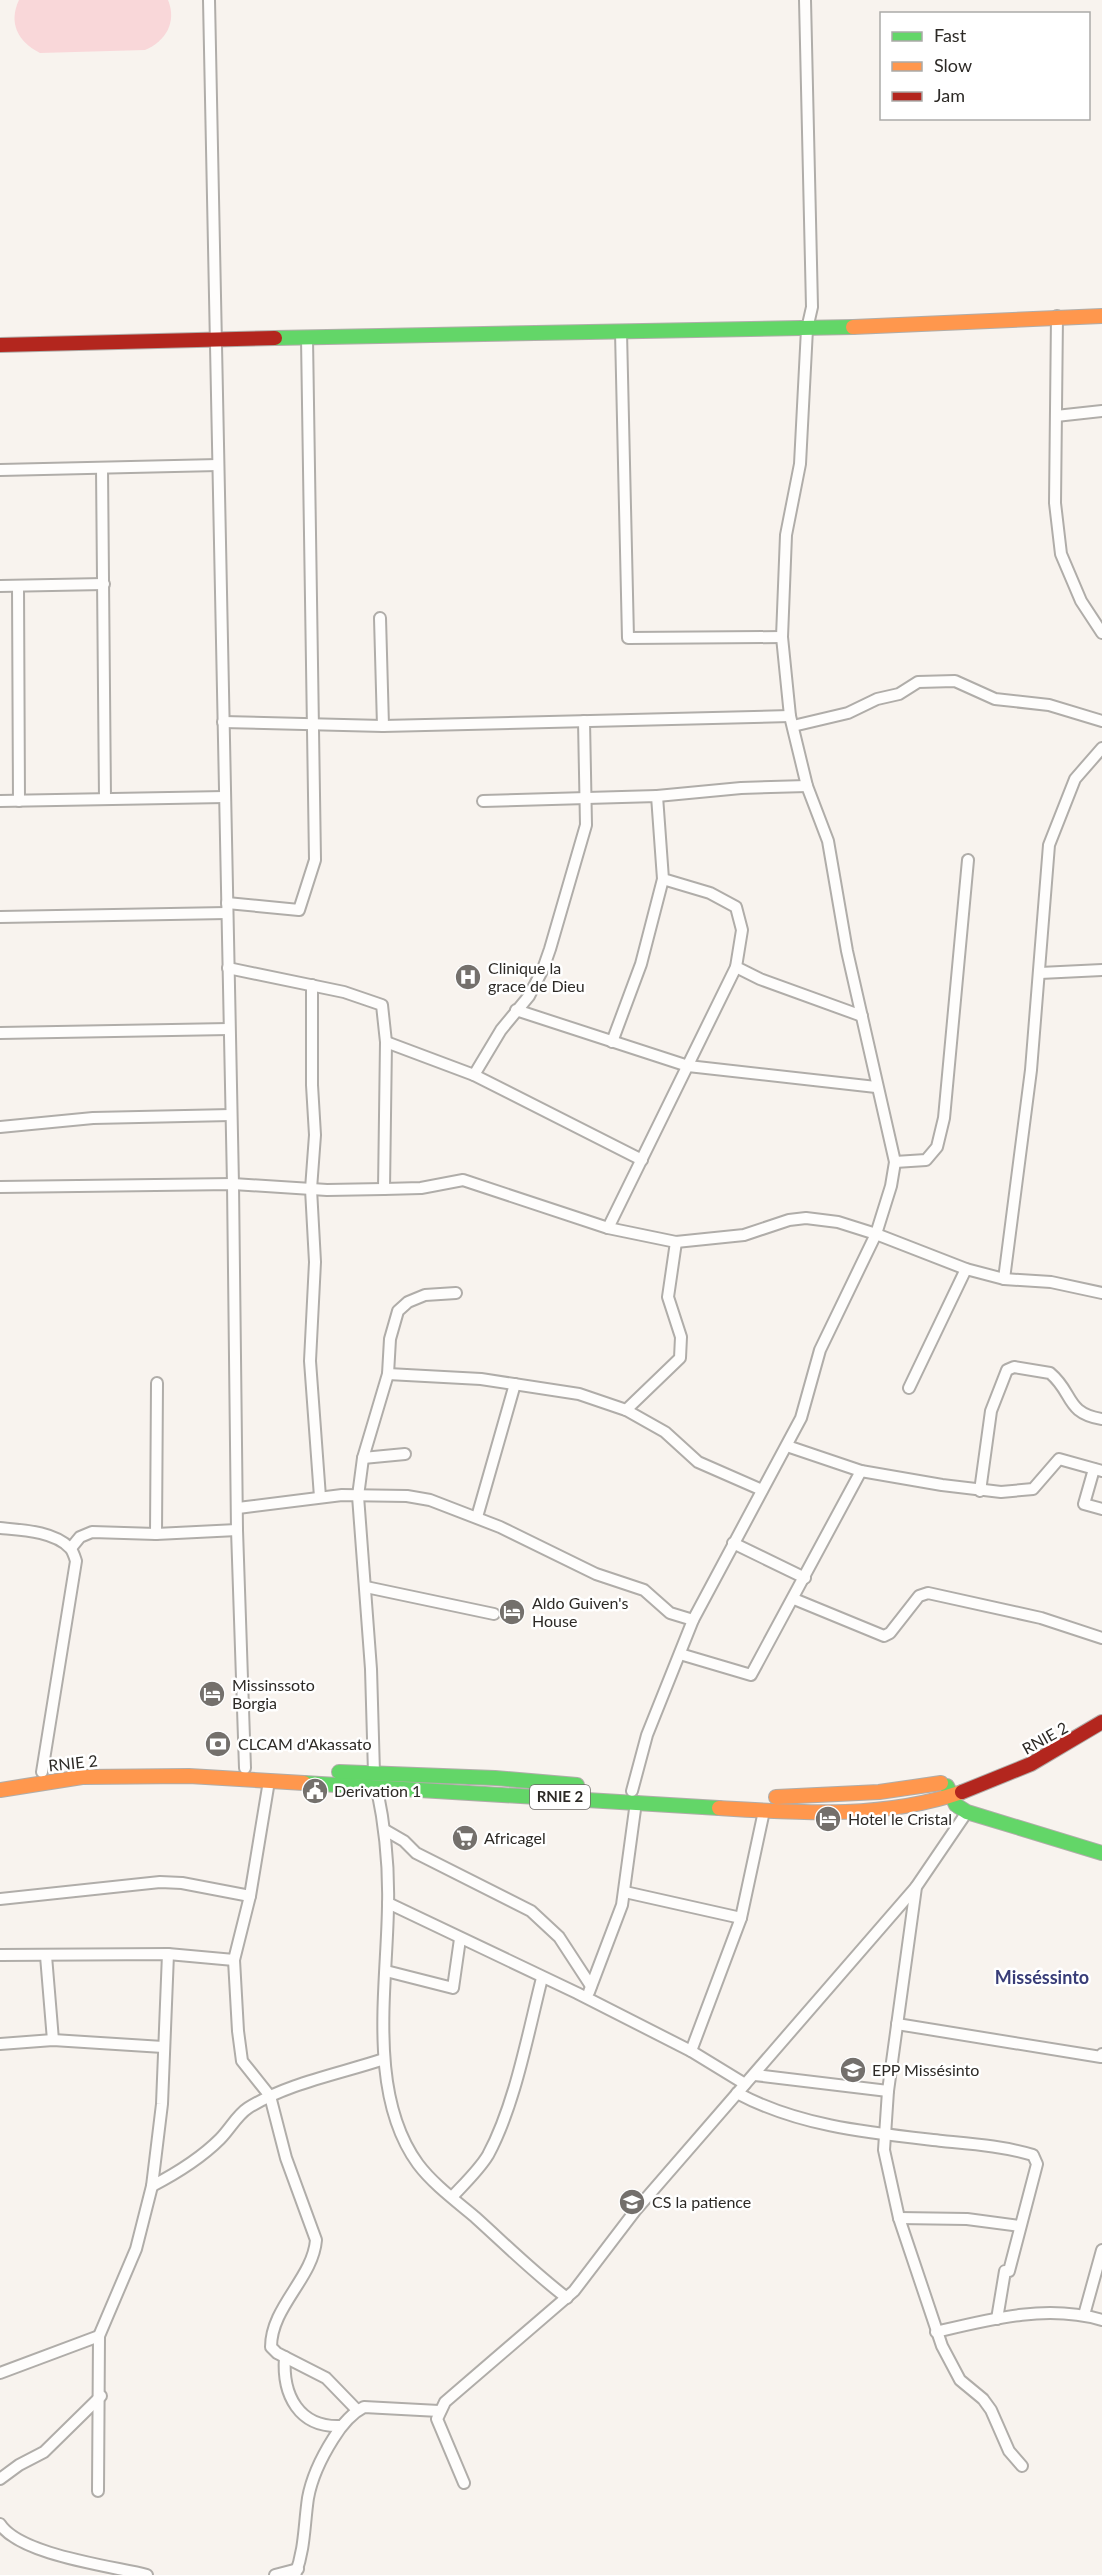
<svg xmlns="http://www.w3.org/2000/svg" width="1102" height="2575" font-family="Lato,sans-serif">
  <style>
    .grass { fill: #f9d7d9 }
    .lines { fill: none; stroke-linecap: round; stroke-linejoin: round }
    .street-casing { stroke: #b0ada9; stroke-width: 14 }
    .fast-casing { stroke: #b0ada9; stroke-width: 16 }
    .slow-casing { stroke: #b0ada9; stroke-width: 16 }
    .jam-casing { stroke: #b0ada9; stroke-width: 16 }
    .street { stroke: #fefdfc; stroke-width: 10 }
    .fast { stroke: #63d668; stroke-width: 14 }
    .slow { stroke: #ff974d; stroke-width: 14 }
    .jam { stroke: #b3261e; stroke-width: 14 }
    .labels { text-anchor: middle; stroke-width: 5; stroke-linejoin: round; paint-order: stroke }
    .shield { fill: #fff; stroke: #6c6a67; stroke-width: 1.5 }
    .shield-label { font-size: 15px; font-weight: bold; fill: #2d2a26 }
    .poi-label { font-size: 16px; fill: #2d2a26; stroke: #fff; text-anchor: start }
    .street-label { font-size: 16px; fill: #2d2a26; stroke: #fff }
    .neighbourhood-label { font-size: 18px; font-weight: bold; fill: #383c77; stroke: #fff }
  </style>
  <rect width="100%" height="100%" fill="#f8f3ee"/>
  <path class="grass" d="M19 0H168C177 22 166 41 145 50L40 53C18 42 8 23 19 0Z"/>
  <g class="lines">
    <g class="street-casing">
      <g id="street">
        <path d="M209 0 233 1184 237 1530 245 1768"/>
        <path d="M1057 316 1055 503 1061 554 1081 601 1102 633"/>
        <path d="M621 332 628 638 782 637"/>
        <path d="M1056 416 1102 411"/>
        <path d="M102 468 105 799"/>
        <path d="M0 470 218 465"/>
        <path d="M0 586 104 584"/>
        <path d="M18 586 19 801"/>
        <path d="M380 618 383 726"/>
        <path d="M584 721 586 825 550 949 543 969 529 996 501 1030 474 1075 642 1160"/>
        <path d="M223 722 383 726 790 716"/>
        <path d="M793 726 848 713 877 699 899 694 918 682 955 681 995 699 1049 705 1102 721"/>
        <path d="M657 796 741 788 807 786"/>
        <path d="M0 801 225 797"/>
        <path d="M483 801 657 796 663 879 710 893 736 907 742 930 736 967 760 979 862 1016"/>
        <path d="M227 903 299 910 315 860 307 338"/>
        <path d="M0 917 227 913"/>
        <path d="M228 968 344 992 382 1005 386 1042 384 1189"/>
        <path d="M1040 973 1102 970"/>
        <path d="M312 985V1085L315 1135 311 1189 315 1262 310 1361 320 1497"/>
        <path d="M516 1010 688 1066 876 1087"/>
        <path d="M0 1033 229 1029"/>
        <path d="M386 1042 474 1075"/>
        <path d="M612 1042 641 964 663 879"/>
        <path d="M0 1127 93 1118 231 1115"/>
        <path d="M895 1162 926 1160 937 1147 944 1118 968 860"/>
        <path d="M0 1187 233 1184 327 1190 384 1189 421 1188 463 1180 608 1228 676 1242 744 1235 789 1220 806 1218 838 1222 876 1234 966 1269 1004 1279 1051 1282 1102 1293"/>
        <path d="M608 1228 736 967"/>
        <path d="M1004 1279 1031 1070 1049 845 1075 779 1102 748"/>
        <path d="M388 1374 481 1379 579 1394 626 1410 665 1432 698 1462 762 1490"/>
        <path d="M909 1388 966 1269"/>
        <path d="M626 1410 680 1358 681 1337 668 1297 676 1242"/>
        <path d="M787 1446 861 1471 942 1485 1001 1492 1033 1489 1059 1459 1102 1471"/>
        <path d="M363 1458 405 1454"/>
        <path d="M1094 1469 1084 1504 1102 1509"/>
        <path d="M980 1491 991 1411 1007 1370 1014 1367 1050 1373C1074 1393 1065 1413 1102 1419"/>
        <path d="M238 1508 342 1495 407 1496 430 1500 500 1527 596 1574 644 1590 670 1613 693 1620"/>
        <path d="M477 1517 515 1384"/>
        <path d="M0 1528C21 1530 54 1531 70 1548 73 1551 75 1558 76 1561L42 1772"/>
        <path d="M156 1534 157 1383"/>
        <path d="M733 1543 805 1578"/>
        <path d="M71 1548 80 1537 92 1532 156 1534 237 1530"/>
        <path d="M366 1587 494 1614"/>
        <path d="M794 1599 884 1636 890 1633 919 1596 928 1593 1041 1618 1102 1638"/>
        <path d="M680 1654 751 1675 861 1471"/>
        <path d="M374 1773 371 1669 358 1496 363 1458 388 1374 390 1339 398 1311 408 1302 425 1295 456 1293"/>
        <path d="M269 1781 250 1896 234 1960 238 2031 242 2061 270 2096 286 2158 316 2240C313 2278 271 2307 271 2347L277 2353 326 2378 357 2410"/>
        <path d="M377 1789C385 1827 389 1866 388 1906 387 1987 367 2094 418 2164 433 2184 456 2201 475 2217 506 2245 534 2273 567 2298"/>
        <path d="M632 1791 647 1735 693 1620 801 1418 820 1350 876 1234 891 1186 895 1162 847 951 828 841 807 786 790 716 782 637 786 535 800 464 807 329 812 307 805 0"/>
        <path d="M967 1812 916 1887 888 2091 884 2150 899 2218 942 2346 960 2380 983 2399 991 2410 1009 2451 1022 2466"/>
        <path d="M385 1830 404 1841 416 1853 531 1911 559 1937 591 1986"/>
        <path d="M625 1892 741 1918"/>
        <path d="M0 1899 160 1882 182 1883 250 1896"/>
        <path d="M388 1903 577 1993 691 2051"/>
        <path d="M0 1955 168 1954 234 1960"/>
        <path d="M46 1956 53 2040"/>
        <path d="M386 1971 453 1988 460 1939"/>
        <path d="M589 1992 622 1905 636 1802"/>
        <path d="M897 2024 1101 2057 1102 2054"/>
        <path d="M0 2044 53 2040 163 2047"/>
        <path d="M755 2075 888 2091"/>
        <path d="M745 2084 691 2051 741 1918 764 1811"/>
        <path d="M737 2093C801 2127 871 2133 942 2141 973 2144 1003 2146 1033 2155L1037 2164 1009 2271H1005L997 2319"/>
        <path d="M152 2186C177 2173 200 2159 220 2139 230 2129 237 2115 248 2108 288 2083 339 2074 384 2059"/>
        <path d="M452 2197C464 2184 479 2170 488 2155 515 2105 528 2033 542 1978"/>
        <path d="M899 2218 967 2219 1020 2226"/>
        <path d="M1084 2315 1102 2250"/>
        <path d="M936 2332C990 2319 1047 2304 1102 2320"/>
        <path d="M285 2357C282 2395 299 2428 341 2426"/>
        <path d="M0 2373 99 2336"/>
        <path d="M0 2479 19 2465 44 2452 101 2396"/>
        <path d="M464 2483 437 2419 445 2402 574 2291 635 2211 916 1887"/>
        <path d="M98 2491 99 2336 136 2249 152 2186 162 2104 168 1954"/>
        <path d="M0 2524C20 2555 111 2566 147 2575"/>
        <path d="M275 2575 298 2569"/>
        <path d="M295 2575C305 2549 304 2525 308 2498 312 2476 321 2458 333 2439 341 2426 350 2414 364 2407L439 2411"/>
      </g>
    </g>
    <g class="fast-casing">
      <g id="fast">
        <path d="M275 338 853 327"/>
        <path d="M339 1772 495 1778 577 1785"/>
        <path d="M304 1783 719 1808"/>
        <path d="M947 1786 956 1805 967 1812 1102 1853"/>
      </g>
    </g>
    <g class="slow-casing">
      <g id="slow">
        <path d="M853 327 1102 316"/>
        <path d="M0 1790 82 1777 189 1776 304 1783"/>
        <path d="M776 1797 879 1792 941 1783"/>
        <path d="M719 1808C801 1813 883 1819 962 1792"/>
      </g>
    </g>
    <g class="jam-casing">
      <g id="jam">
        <path d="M0 345 275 338"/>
        <path d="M962 1792 1031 1764 1102 1722"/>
      </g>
    </g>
    <use href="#street" class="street"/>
    <use href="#fast" class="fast"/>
    <use href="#slow" class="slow"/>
    <use href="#jam" class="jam"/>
  </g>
  <defs>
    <g id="hospital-disc" transform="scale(1.35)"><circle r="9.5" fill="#74706c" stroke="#fff"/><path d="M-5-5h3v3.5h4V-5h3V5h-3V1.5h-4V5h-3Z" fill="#fff"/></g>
    <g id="hotel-disc" transform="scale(1.35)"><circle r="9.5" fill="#74706c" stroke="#fff"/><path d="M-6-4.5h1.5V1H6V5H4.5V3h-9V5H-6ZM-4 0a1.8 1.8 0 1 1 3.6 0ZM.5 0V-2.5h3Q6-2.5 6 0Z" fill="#fff"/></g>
    <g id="bank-disc" transform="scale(1.35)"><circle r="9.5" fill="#74706c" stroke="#fff"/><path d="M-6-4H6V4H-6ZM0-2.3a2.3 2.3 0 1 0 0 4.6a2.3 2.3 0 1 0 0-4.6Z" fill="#fff"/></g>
    <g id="civic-disc" transform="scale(1.35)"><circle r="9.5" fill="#74706c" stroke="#fff"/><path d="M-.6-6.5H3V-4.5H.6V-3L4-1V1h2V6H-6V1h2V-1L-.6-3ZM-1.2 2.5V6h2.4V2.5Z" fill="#fff"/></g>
    <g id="supermarket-disc" transform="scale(1.35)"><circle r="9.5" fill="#74706c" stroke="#fff"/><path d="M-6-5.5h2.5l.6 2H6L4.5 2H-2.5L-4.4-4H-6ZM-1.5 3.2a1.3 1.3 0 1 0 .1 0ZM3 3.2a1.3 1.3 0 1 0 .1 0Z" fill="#fff"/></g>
    <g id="school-disc" transform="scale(1.35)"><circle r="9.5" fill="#74706c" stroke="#fff"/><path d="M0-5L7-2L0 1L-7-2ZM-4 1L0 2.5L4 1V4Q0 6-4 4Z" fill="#fff"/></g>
  </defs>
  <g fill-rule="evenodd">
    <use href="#hospital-disc" x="468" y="977"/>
    <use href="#hotel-disc" x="512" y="1612"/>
    <use href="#hotel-disc" x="212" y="1694"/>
    <use href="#bank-disc" x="218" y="1744"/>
    <use href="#civic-disc" x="315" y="1791"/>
    <use href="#hotel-disc" x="828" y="1819"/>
    <use href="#supermarket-disc" x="465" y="1838"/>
    <use href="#school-disc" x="853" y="2070"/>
    <use href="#school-disc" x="632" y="2202"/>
  </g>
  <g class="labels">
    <rect class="shield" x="530" y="1785" width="60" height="24" rx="4.5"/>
    <g class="shield-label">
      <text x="560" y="1802">RNIE 2</text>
    </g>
    <g class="poi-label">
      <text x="488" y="974">Clinique la<tspan x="488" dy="18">grace de Dieu</tspan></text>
      <text x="532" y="1609">Aldo Guiven's<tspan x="532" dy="18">House</tspan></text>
      <text x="232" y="1691">Missinssoto<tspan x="232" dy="18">Borgia</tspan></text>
      <text x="238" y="1750">CLCAM d'Akassato</text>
      <text x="334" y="1797">Derivation 1</text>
      <text x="848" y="1825">Hotel le Cristal</text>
      <text x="484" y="1844">Africagel</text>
      <text x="872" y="2076">EPP Missésinto</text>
      <text x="652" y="2208">CS la patience</text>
    </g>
    <g class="street-label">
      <text transform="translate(1045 1738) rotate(-29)" y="6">RNIE 2</text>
      <text transform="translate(73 1763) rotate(-6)" y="6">RNIE 2</text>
    </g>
    <g class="neighbourhood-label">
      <text x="1042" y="1984">Misséssinto</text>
    </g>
  </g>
  <rect x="880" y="12" width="210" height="108" fill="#ffffff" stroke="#abaaa8" stroke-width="1.5"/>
  <rect x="892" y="32" width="30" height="9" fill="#63d668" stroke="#abaaa8" stroke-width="1.5"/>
  <text x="934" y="42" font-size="18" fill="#2d2a26">Fast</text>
  <rect x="892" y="62" width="30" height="9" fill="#ff974d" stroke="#abaaa8" stroke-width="1.5"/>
  <text x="934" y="72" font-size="18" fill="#2d2a26">Slow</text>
  <rect x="892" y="92" width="30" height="9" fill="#b3261e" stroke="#abaaa8" stroke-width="1.5"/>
  <text x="934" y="102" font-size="18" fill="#2d2a26">Jam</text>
</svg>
